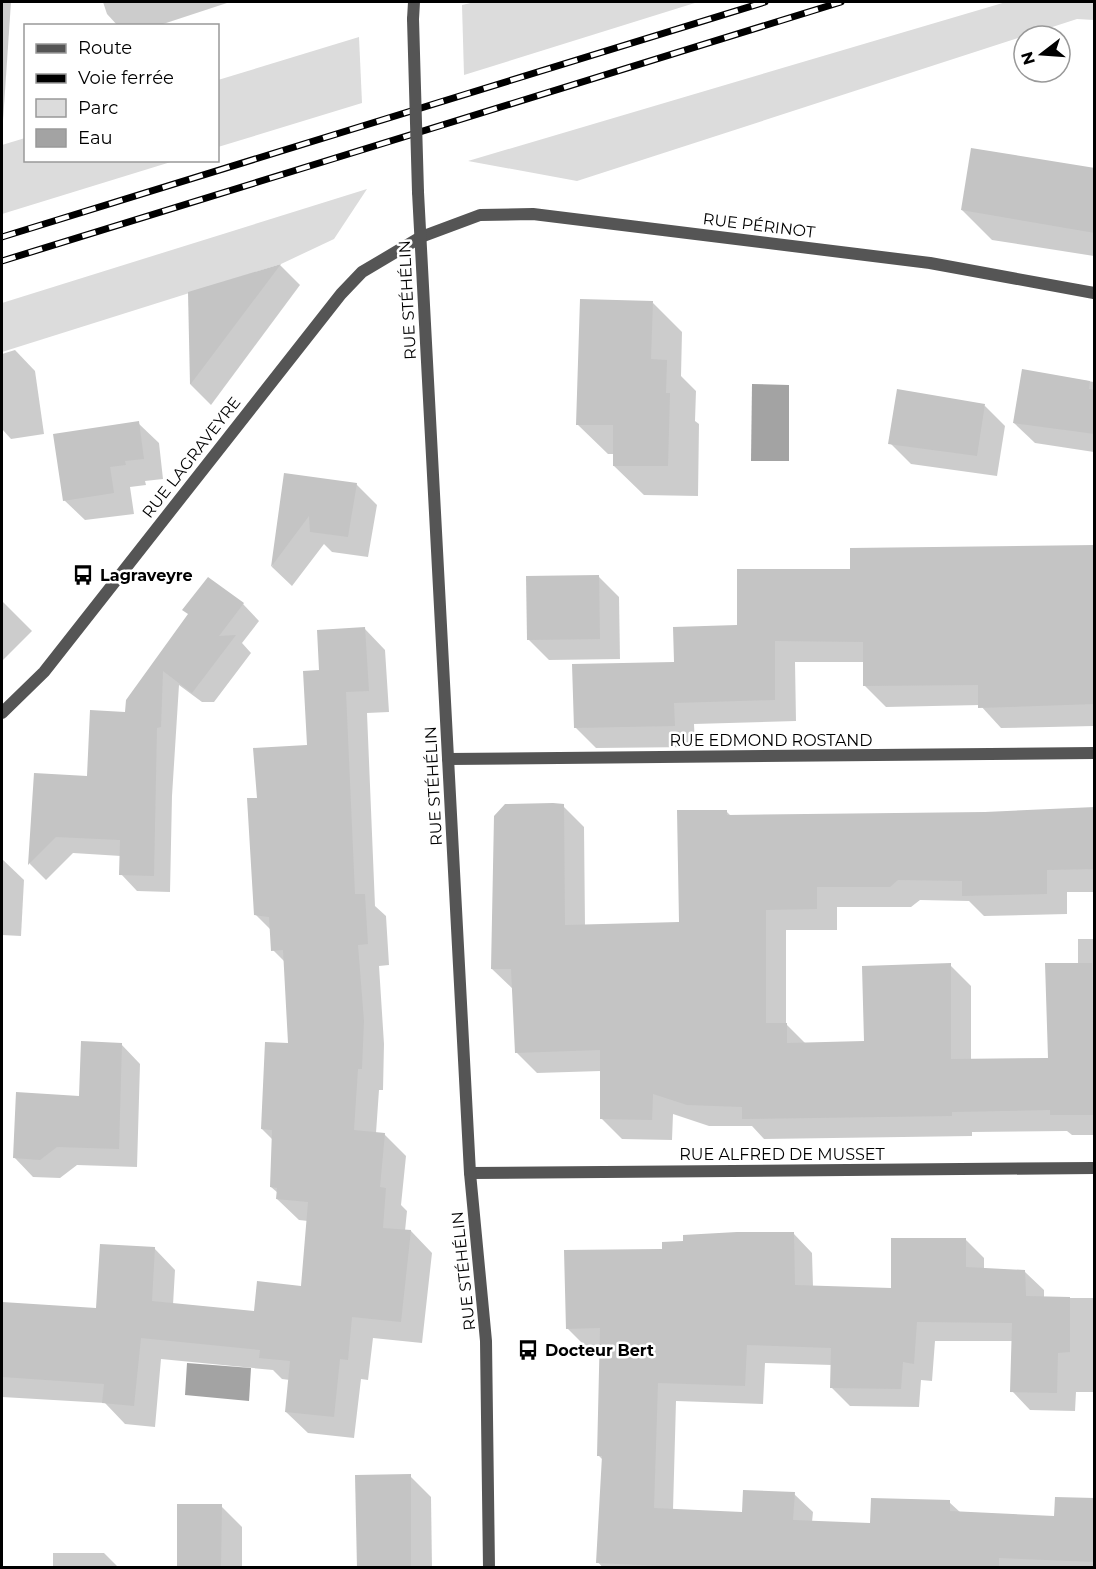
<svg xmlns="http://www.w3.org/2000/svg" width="1096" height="1569" font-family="Montserrat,sans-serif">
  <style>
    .green { fill: #dcdcdc }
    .water { fill: #a3a3a3 }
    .shadow { fill: #0003 }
    .building { fill: #c4c4c4 }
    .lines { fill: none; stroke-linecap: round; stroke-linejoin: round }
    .minor { stroke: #555; stroke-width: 12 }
    .tertiary { stroke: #555; stroke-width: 12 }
    .rail-casing { stroke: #000; stroke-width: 7 }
    .rail { stroke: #fff; stroke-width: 4.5; stroke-dasharray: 14; stroke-linecap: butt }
    .tertiary-bridge { stroke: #555; stroke-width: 12 }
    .labels { text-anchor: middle; stroke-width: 5; stroke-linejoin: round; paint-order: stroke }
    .street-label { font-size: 16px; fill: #000; stroke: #fff }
    .poi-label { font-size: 16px; font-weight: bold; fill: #000; stroke: #fff; text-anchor: start }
  </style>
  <rect width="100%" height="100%" fill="#fff"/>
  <g class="green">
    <path d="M475 2H698L464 75 462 5Z"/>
    <path d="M1006 2H1094V20L1077 19 577 181 468 161Z"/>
    <path d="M359 37 362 103 218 147V80Z"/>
    <path d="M25 138 26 160 174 161 2 214V145Z"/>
    <path d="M367 189 334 239 281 264 2 352V303Z"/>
  </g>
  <g class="water">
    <path d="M752 384 789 385V461H751Z"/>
    <path d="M187 1363 251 1368 249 1401 185 1395Z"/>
  </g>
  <g class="shadow">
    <path d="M2 2H11L2 136Z"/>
    <path d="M103 2H230L157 26H118L107 14Z"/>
    <path d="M1094 170V256L992 240 962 210Z"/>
    <path d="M280 265 300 285 211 405 191 385 189 293Z"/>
    <path d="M653 303 682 332 681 376 696 391 695 421 699 424 698 496 644 495 614 466V454H608L578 425Z"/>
    <path d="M15 350 35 371 44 434 11 439 2 429V354Z"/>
    <path d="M1023 371 1094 382V452L1035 443 1014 423Z"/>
    <path d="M985 406 1005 426 997 476 911 464 890 443Z"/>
    <path d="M138 423 159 443 163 479 145 481 146 485 130 487 134 514 85 520 64 500Z"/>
    <path d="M285 474 356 484 377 505 368 557 332 552 324 544 292 586 272 567Z"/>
    <path d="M1094 547V726L1001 728 980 705 886 707 865 686V662H795L796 721 694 724 695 747 596 748 575 727 738 627 852 571Z"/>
    <path d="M599 577 619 597 620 659 549 660 528 639Z"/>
    <path d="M2 601 32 631 2 661Z"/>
    <path d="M243 604 259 621 242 643 251 653 214 702H202L179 685 172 796 170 892 137 891 121 874V856L73 853 46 880 30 864 36 775 88 778 127 713V701Z"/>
    <path d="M364 628 385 650 389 712 367 713 375 906 386 916 389 965 379 966 384 1044 383 1090H379L376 1133 384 1134 406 1156 401 1205 407 1211 405 1231H411L432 1253 422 1343 373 1338 368 1380 361 1379 354 1438 308 1433 286 1412 290 1380 282 1379 273 1370 161 1359 155 1427 125 1424 105 1403 2 1397V1304L98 1309 154 1248 175 1270 173 1305 255 1313 303 1287 308 1221 299 1220 277 1199 278 1193 271 1187 273 1140 262 1129 290 1044 285 962 273 950 271 930 256 915 259 799 309 747 321 671Z"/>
    <path d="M563 806 584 827 585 926 680 924 726 811 731 816 985 814 1094 809V892H1067V914L984 916 969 901 920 900 911 907H837V930H786V1024L806 1044 866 1043 950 965 971 986V1060H1050L1078 965V939H1094V1135H1072L1067 1131 972 1132V1136L764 1139 752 1126H709L673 1114 672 1140 622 1139 601 1118V1071L537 1073 516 1052 514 990 492 969Z"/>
    <path d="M2 859 24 880 21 936 2 935Z"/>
    <path d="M121 1044 140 1064 137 1167 77 1165 60 1178 33 1177 14 1157 80 1097Z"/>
    <path d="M794 1234 812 1253 813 1287 892 1289 965 1239 984 1258V1270L1025 1272 1044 1290V1298H1094V1392H1076L1075 1411 1030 1410 1012 1391 1013 1341H935L932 1381 921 1380 919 1407 850 1406 831 1387 832 1365 765 1363 763 1404 676 1401 673 1510 743 1514 794 1494 813 1512 812 1522 872 1525 949 1502 961 1513 1056 1518 1094 1500V1568H603L598 1562 603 1460 599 1456 601 1346 586 1347 567 1328 664 1250Z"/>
    <path d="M410 1476 431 1497 432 1568H358Z"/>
    <path d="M221 1506 242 1527V1568H178Z"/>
    <path d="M53 1553H104L119 1568H53Z"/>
  </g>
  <g class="building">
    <path d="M971 148 1095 168V233L961 210Z"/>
    <path d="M281 264 190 385 188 292Z"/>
    <path d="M580 299 653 301 651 359 667 360 666 393H670L668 466H613V425H576Z"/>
    <path d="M1022 369 1090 381 1089 389 1095 390V434L1013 423Z"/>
    <path d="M897 389 985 404 977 456 888 444Z"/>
    <path d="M139 421 144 459 125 461 126 465 110 467 114 493 63 501 53 434Z"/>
    <path d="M284 473 357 483 348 537 310 532 309 516 271 567Z"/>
    <path d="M1095 545V704L978 708V685L863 686V642L775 641V700L674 703 675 726 574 728 572 664 674 662 673 627 737 625V569H850V548Z"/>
    <path d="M599 575 600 639 527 640 526 576Z"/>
    <path d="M208 577 244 603 219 636 236 635 192 693 163 671 161 727 157 728 154 876 119 875 120 840 56 837 28 865 34 773 87 776 90 710 125 712 126 700 188 614 182 610Z"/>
    <path d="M365 627 369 691 346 692 355 894H365L368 944 358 945 364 1021 362 1069H358L354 1130 385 1133 380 1187 386 1188 383 1228 411 1230 401 1322 352 1317 348 1360 340 1359 334 1417 285 1412 290 1361 259 1358 260 1350 141 1338 134 1406 102 1403 104 1384 2 1377V1302L96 1308 100 1244 155 1247 152 1301 254 1311 257 1281 301 1286 308 1202 276 1199 277 1188 270 1187 272 1130 261 1129 265 1042 288 1043 283 950 271 951 269 917 254 915 247 798H257L253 748 307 745 303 671 319 670 317 630Z"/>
    <path d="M553 803 564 804 565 925 679 922 677 810H727V815L985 812 1095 807V869L1047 870V894L962 896V881L898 880 890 887H817V909L766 910V1023H787V1043L864 1041 862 966 951 963V1059L1048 1058 1045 963H1092L1094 1115H1050V1110L952 1112V1116L742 1119V1107L687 1105 653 1094 652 1120 600 1119V1050L515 1053 511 969H491L494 816 505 804Z"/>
    <path d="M81 1041 122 1043 119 1149 57 1147 40 1160 13 1158 16 1092 79 1096Z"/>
    <path d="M737 1232H794L795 1285 891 1288V1238H966V1267L1025 1270 1026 1296 1070 1297V1352L1058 1353 1057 1393 1010 1392 1012 1323 917 1322 914 1364 903 1362 901 1389 830 1388 831 1348 747 1345 745 1386 658 1383 654 1508 742 1512 743 1490 795 1492 793 1520 870 1523 871 1498 950 1500V1511L1054 1516 1055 1497 1095 1498V1562L999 1558V1568H704L596 1563 602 1456H597L600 1328 566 1329 564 1250 662 1249V1242L683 1241V1235Z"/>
    <path d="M411 1474V1568H357L355 1475Z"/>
    <path d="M177 1504H222L221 1568H177Z"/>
  </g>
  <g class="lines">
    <g class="minor">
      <path d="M2 713 44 672 341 294 362 272 421 237 480 215 533 214 930 263 1094 293"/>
      <path d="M448 759 1094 753"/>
      <path d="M470 1173 1094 1168"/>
    </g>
    <g class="tertiary">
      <path d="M413 19 414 2"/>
      <path d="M418 192 470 1173 486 1341 489 1568"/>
    </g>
    <g class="rail-casing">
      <g id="rail">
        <path d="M2 237 765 2"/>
        <path d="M2 261 841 2"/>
      </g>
    </g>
    <use href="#rail" class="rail"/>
    <path class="tertiary-bridge" d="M413 19 418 192"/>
  </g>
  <defs>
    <g id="bus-bare" transform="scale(1.62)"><path d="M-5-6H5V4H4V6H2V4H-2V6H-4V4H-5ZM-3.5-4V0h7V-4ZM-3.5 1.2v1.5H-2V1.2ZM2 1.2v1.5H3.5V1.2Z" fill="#000" stroke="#fff" stroke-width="2.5" paint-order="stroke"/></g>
  </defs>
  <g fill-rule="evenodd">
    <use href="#bus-bare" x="83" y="575"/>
    <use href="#bus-bare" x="528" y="1350"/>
  </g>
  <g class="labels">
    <g class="street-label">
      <text transform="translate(759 225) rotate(7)" y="6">RUE PÉRINOT</text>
      <text transform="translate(407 300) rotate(-93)" y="6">RUE STÉHÉLIN</text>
      <text transform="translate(191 457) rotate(-52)" y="6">RUE LAGRAVEYRE</text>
      <text x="771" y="746">RUE EDMOND ROSTAND</text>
      <text transform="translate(433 786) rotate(-93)" y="6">RUE STÉHÉLIN</text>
      <text x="782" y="1160">RUE ALFRED DE MUSSET</text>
      <text transform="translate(463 1271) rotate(-96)" y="6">RUE STÉHÉLIN</text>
    </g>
    <g class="poi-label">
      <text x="100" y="581">Lagraveyre</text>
      <text x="545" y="1356">Docteur Bert</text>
    </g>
  </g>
  <rect width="1096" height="1569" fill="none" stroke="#000000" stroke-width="6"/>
  <rect x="24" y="24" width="195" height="138" fill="#ffffff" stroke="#999999" stroke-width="1.5"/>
  <rect x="36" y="44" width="30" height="9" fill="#555555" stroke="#999999" stroke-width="1.5"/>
  <text x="78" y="54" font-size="18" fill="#000000">Route</text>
  <rect x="36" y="74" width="30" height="9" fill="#000000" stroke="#999999" stroke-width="1.5"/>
  <text x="78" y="84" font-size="18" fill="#000000">Voie ferrée</text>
  <rect x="36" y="99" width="30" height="18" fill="#dcdcdc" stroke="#999999" stroke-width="1.5"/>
  <text x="78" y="114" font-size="18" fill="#000000">Parc</text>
  <rect x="36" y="129" width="30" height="18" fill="#a3a3a3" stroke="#999999" stroke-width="1.5"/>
  <text x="78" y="144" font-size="18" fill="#000000">Eau</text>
  <g transform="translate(1042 54) rotate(253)"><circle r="28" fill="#ffffff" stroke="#999999" stroke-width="1.5"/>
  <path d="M0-4.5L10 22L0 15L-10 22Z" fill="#000000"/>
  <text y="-9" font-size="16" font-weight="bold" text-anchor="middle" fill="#000000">N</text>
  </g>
</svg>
